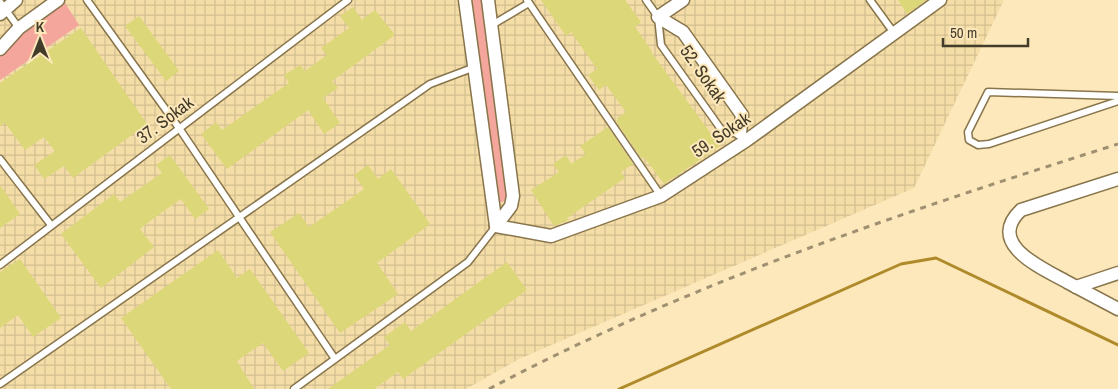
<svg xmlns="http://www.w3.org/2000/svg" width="1118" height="389" font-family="'Archivo Narrow',sans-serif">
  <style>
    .industrial { fill: url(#industrial-grid) }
    .green { fill: #f4a59c }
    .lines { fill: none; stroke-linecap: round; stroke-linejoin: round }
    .stream { stroke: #af8a2a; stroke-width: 3 }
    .building { fill: #dcd879 }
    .service-casing { stroke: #88754b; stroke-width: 9 }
    .minor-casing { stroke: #88754b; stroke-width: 15 }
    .service { stroke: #fff; stroke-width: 6 }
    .minor { stroke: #fff; stroke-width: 12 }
    .rail { stroke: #9e9071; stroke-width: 3; stroke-dasharray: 6 6; stroke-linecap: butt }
    .labels { text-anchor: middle; stroke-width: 4; stroke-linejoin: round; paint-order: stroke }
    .street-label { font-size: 18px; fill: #443c2a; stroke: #fde8bb }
  </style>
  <defs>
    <pattern id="industrial-grid" width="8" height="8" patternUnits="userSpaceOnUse" patternTransform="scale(1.25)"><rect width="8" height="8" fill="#f5dda8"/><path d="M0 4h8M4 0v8" fill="none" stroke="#d3bf91"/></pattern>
  </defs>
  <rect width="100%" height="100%" fill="#fde8bb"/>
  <path class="industrial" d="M0 0H1004L914 188 519 359 466 389H0Z"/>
  <g class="green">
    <path d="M472 0H482L505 164 507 200 499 203Z"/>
    <path d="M65 3 79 25 0 80V57L24 31Z"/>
  </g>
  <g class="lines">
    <path class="stream" d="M619 389 901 264 936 258 1118 345"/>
  </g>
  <g class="building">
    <path d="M541 0H625L641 22 635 27 652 51 651 52 720 146 664 184 644 157 642 159 616 121 618 120 617 118 626 112 606 85 599 90 588 75 597 69 571 32 566 36Z"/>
    <path d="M898 0H926L907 14Z"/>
    <path d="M353 7 362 20 375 10 395 35 332 81 338 88 323 98 340 123 324 134 308 110 227 169 201 134 216 122 222 130 289 83 284 75 300 65 305 71 327 55 321 48 349 28 340 16Z"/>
    <path d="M139 16 179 71 166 81 125 26Z"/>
    <path d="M81 28 147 124 73 178 64 166 44 179 34 165 55 151 44 137 25 150 5 123 0 126V83Z"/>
    <path d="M608 127 633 164 621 172 625 178 567 218 569 220 554 226 531 190 559 172 553 164 566 155 571 164 586 154 580 146Z"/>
    <path d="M170 155 209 209 195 219 181 199 154 218 140 229 154 247 101 288 61 234 114 194 120 202 162 173 156 165Z"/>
    <path d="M368 165 378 179 391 169 430 224 377 263 398 294 340 333 270 232 299 213 309 227 337 208 364 189 354 175Z"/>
    <path d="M0 185 20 214 0 228Z"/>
    <path d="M218 250 237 278 250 269 309 353 283 371 263 343 237 361 254 389H171L121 318Z"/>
    <path d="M20 259 61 318 33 337 18 315 0 328V272Z"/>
    <path d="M507 262 527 290 403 379 398 372 374 389H328L390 345 384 337 405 322 411 331Z"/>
  </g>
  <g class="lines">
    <g class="service-casing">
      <g id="service">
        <path d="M87 0 179 128 335 359"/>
        <path d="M527 0 661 196"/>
        <path d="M646 0 658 17 661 45 723 132 741 134"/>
        <path d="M870 0 894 33"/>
        <path d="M0 2 19 28"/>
        <path d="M492 25 529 3"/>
        <path d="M1118 96 988 92 968 132 969 140 978 145 989 144 1118 101"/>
        <path d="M0 159 51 225"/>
        <path d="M0 265 348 0"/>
        <path d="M0 384 430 84 475 67"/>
        <path d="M294 389 468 262 496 226"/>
      </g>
    </g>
    <g class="minor-casing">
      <g id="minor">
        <path d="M465 0 496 226"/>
        <path d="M488 0 513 196 511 206 496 226"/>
        <path d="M683 0 658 17 683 32 742 115 740 133"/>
        <path d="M0 14 16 0"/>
        <path d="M0 49 19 28 58 0"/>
        <path d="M1118 179 1021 210C985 244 1042 268 1067 282 1084 291 1101 300 1118 309"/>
        <path d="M496 226 551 236 661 196 747 140 940 0"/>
        <path d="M1076 287 1118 273"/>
      </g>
    </g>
    <use href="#service" class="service"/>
    <use href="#minor" class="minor"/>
    <path class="rail" d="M489 389C689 283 903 212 1118 144"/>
  </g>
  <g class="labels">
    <g class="street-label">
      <text transform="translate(703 74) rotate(55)" y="6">52. Sokak</text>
      <text transform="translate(165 120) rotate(-37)" y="6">37. Sokak</text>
      <text transform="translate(721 135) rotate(-34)" y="6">59. Sokak</text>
    </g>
  </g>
  <g transform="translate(40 40)" stroke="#fde8bb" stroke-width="4" paint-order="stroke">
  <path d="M0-4L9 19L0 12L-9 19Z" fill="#443c2a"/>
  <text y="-8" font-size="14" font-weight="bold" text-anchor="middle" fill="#443c2a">K</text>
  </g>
  <path d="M943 38v8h85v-8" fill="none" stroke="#443c2a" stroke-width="2.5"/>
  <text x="950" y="38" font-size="15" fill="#443c2a" stroke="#fde8bb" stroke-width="4" paint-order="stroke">50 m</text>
</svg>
